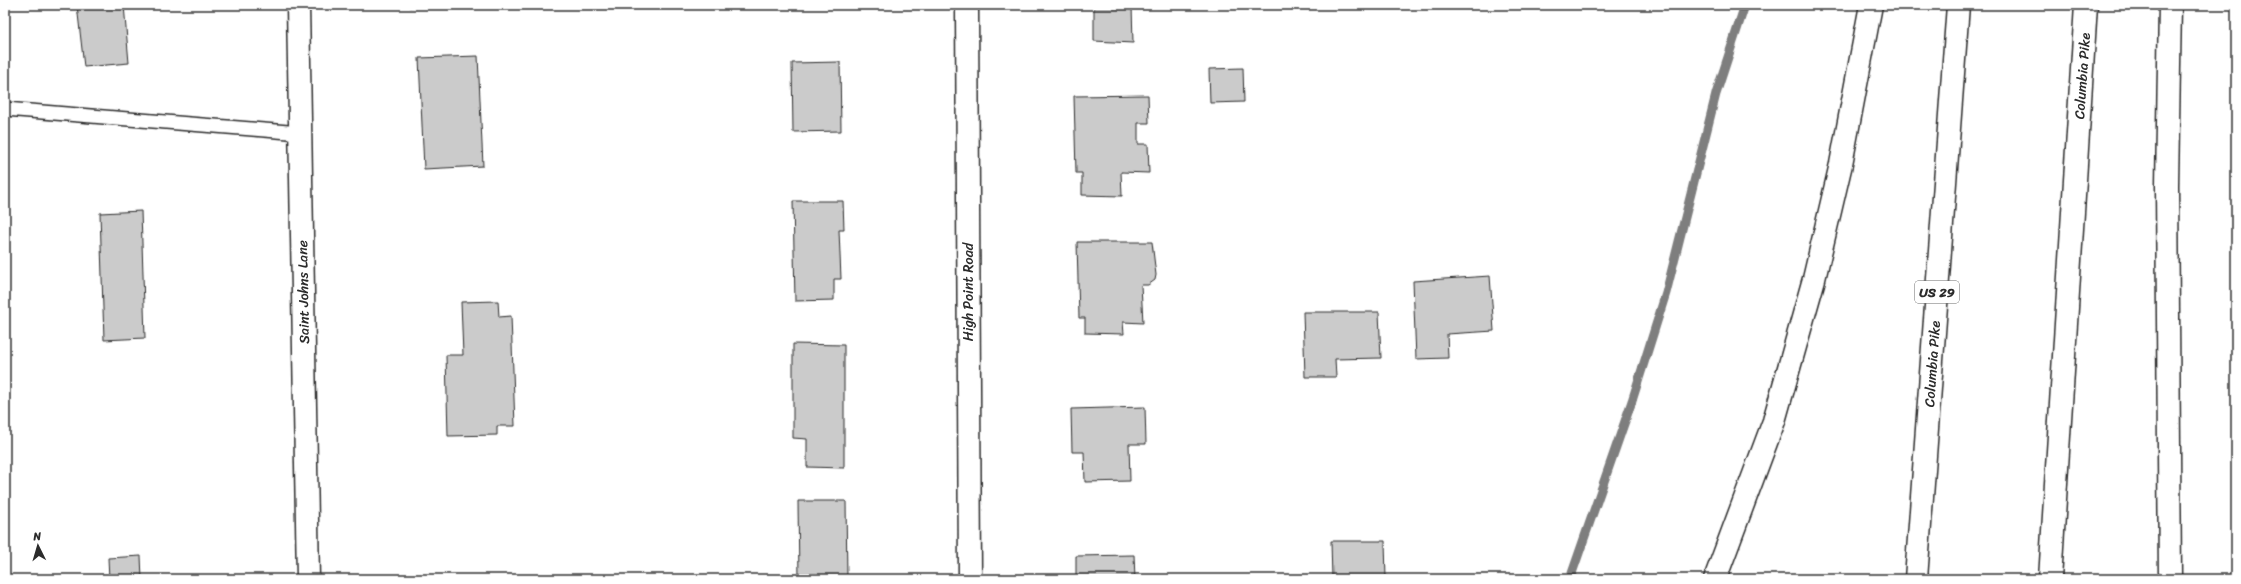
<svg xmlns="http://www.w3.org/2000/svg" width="2241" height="584" font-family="Sriracha,sans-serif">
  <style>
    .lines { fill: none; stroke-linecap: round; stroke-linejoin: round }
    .stream { stroke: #7e7e7e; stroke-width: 9 }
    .building { fill: #cbcbcb; stroke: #2b2b2b }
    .service-casing { stroke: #2b2b2b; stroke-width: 16 }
    .minor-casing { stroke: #2b2b2b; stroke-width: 25 }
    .tertiary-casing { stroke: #2b2b2b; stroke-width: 25 }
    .motorway-casing { stroke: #2b2b2b; stroke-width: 25 }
    .service { stroke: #fff; stroke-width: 13 }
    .minor { stroke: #fff; stroke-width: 22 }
    .tertiary { stroke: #fff; stroke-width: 22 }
    .motorway { stroke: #fff; stroke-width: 22 }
    .labels { text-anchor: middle; stroke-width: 3; stroke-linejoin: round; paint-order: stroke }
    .shield { fill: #fff; stroke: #6b6b6b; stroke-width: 1 }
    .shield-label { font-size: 13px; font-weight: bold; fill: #2b2b2b }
    .street-label { font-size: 14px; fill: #2b2b2b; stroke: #fff }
  </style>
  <rect width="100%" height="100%" fill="#fff"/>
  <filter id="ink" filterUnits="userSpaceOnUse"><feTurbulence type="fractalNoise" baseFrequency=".025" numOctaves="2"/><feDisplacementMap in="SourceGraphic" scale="8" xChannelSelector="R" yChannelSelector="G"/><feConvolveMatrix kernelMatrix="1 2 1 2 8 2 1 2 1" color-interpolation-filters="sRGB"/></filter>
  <g filter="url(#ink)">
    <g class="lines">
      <path class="stream" d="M1570 579 1632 401 1666 293 1716 94 1745 5"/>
    </g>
    <g class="building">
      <path d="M77 5H124L129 63 84 67Z"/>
      <path d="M409 5H444L409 7Z"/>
      <path d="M1094 5 1132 6 1133 43 1094 41Z"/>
      <path d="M478 56 483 166 424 169 419 58Z"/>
      <path d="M840 62 841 131 793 132 792 63Z"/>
      <path d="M1243 68 1244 102 1210 103 1209 69Z"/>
      <path d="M1148 95 1149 123H1138V144H1148L1149 173 1121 172 1122 196 1082 195V173H1076L1074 96Z"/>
      <path d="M793 201H843L844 230H839L841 279H834V300L795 301Z"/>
      <path d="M141 211 145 338 104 340 100 213Z"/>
      <path d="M1077 242H1152L1156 275 1155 280 1148 285H1141L1143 323 1123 322 1124 334 1085 333V318H1079Z"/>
      <path d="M1490 276 1494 331 1447 334 1448 358 1416 359 1413 281Z"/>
      <path d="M498 301 499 317 511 316 515 426H497V435L448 436 446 355H463L461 302Z"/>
      <path d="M1303 312H1379L1381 358 1335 359 1336 377H1305Z"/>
      <path d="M793 344 844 345V468L807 467V439L793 438Z"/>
      <path d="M1145 407 1146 444H1129L1130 481 1085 482 1084 452H1072L1071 409Z"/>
      <path d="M798 501H846L847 579H799Z"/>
      <path d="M1331 541H1385L1386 579H1332Z"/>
      <path d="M1134 555 1135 579H1076V556Z"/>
      <path d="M141 556 142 579H109L108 558Z"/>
    </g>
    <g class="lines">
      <g class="service-casing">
        <path id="service" d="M5 109 301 133"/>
      </g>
      <g class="minor-casing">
        <path id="minor" d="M967 5 970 579"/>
      </g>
      <g class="tertiary-casing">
        <path id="tertiary" d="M298 5 308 579"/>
      </g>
      <g class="motorway-casing">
        <g id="motorway">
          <path d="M1715 579 1774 421 1814 279 1841 164 1871 5"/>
          <path d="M1916 579 1958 5"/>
          <path d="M2050 579 2086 5"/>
          <path d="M2170 579 2167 185 2170 5"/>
        </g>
      </g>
      <use href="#service" class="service"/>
      <use href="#minor" class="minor"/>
      <use href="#tertiary" class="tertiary"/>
      <use href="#motorway" class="motorway"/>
    </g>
  </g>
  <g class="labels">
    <rect class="shield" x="1915" y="281" width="44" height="22" rx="3"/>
    <g class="shield-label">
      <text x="1937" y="297">US 29</text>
    </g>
    <g class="street-label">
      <text transform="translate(2082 76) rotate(-86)" y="5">Columbia Pike</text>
      <text transform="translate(303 292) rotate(-91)" y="5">Saint Johns Lane</text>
      <text transform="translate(968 292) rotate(-90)" y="5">High Point Road</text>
      <text transform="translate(1932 364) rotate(-86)" y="5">Columbia Pike</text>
    </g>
  </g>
  <rect width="2241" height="584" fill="none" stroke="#fff" stroke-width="20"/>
  <rect x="10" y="10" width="2221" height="564" fill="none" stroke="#2b2b2b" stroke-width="1.5" filter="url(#ink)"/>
  <g transform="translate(38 546) rotate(355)" stroke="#ffffff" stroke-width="3" paint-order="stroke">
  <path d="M0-3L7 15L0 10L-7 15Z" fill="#2b2b2b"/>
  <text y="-6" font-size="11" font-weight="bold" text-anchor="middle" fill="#2b2b2b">N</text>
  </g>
</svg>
